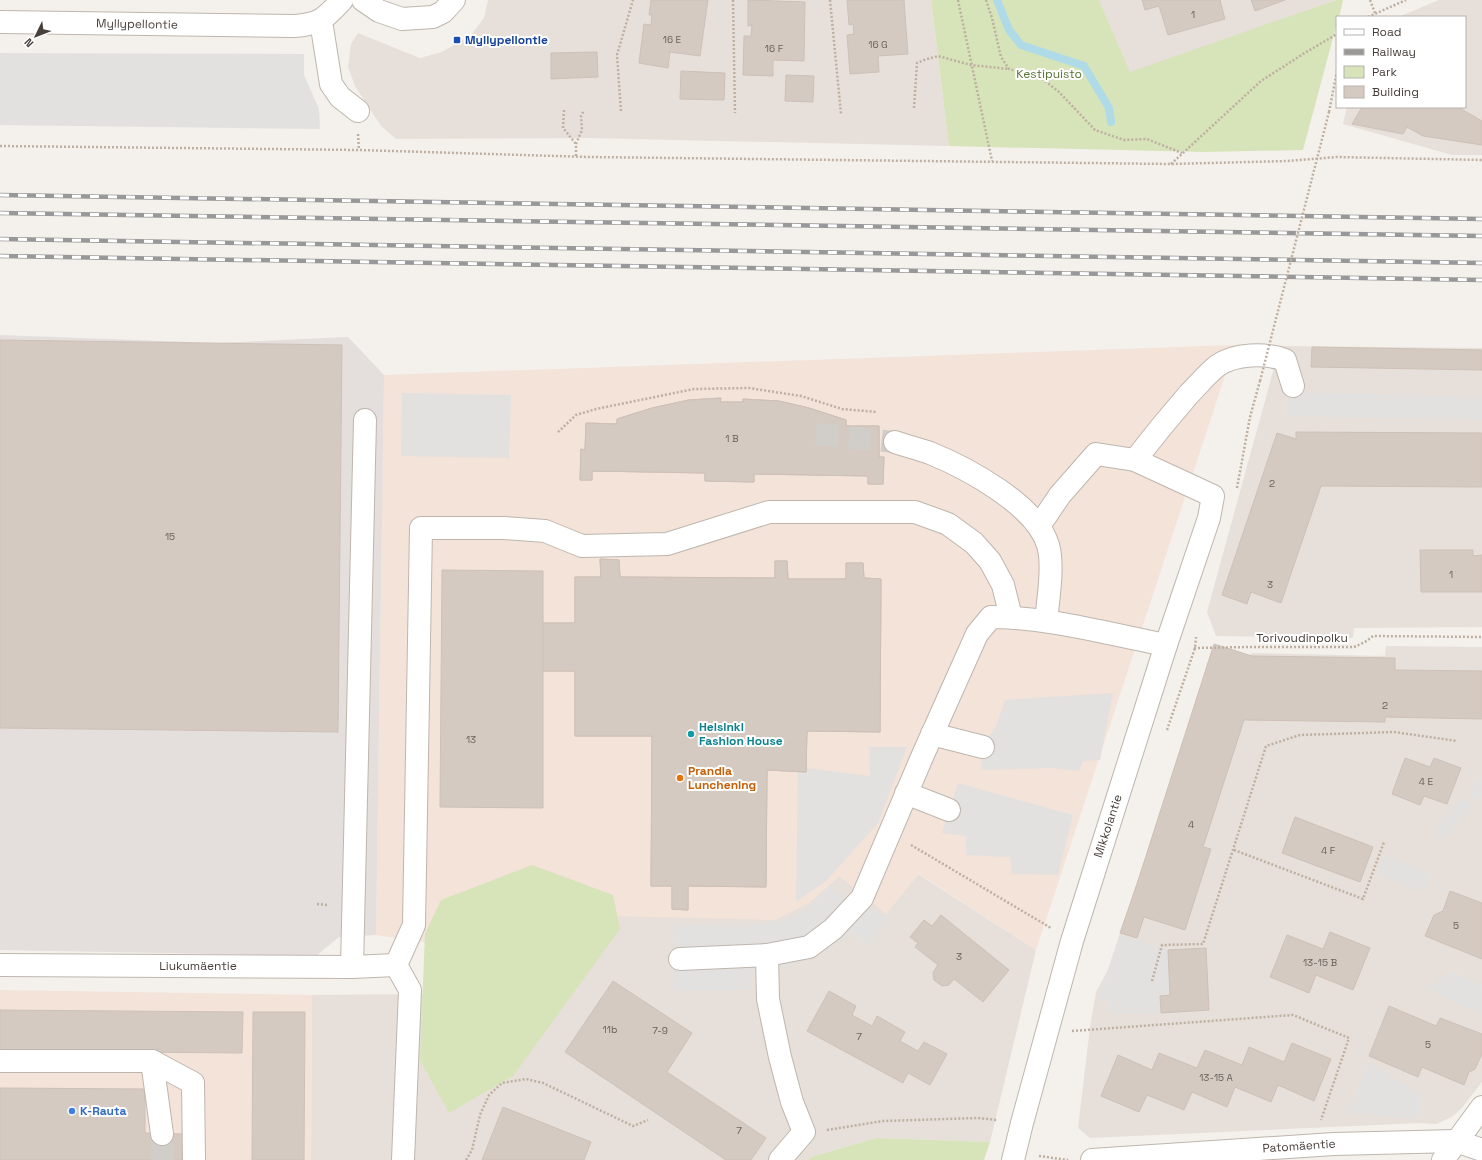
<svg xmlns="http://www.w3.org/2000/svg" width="1482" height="1160" font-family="'Space Grotesk',sans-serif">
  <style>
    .residential { fill: #e7e0da }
    .commercial { fill: #f3e3d9 }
    .industrial { fill: #e4dfdc }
    .green { fill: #d7e3b9 }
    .parking { fill: #e3e1df }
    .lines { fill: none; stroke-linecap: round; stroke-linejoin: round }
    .stream { stroke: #afdbe9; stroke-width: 8 }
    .building { fill: #d4cac2; stroke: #cec0b6 }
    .minor-tunnel { stroke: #d1cdc8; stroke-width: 22; stroke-dasharray: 22 11; stroke-linecap: butt }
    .minor-casing { stroke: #beb6ae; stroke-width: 24 }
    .path { stroke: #beafa1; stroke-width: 2.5; stroke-dasharray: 2 2; stroke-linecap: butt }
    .minor { stroke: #fff; stroke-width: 22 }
    .rail-casing { stroke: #989898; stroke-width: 4.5 }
    .rail { stroke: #fff; stroke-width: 3; stroke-dasharray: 9; stroke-linecap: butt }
    .path-bridge { stroke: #beafa1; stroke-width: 2.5; stroke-dasharray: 2 2; stroke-linecap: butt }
    .transit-dot { fill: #1a4fb4; stroke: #fff; stroke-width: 1.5 }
    .culture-dot { fill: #0f9aa8; stroke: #fff; stroke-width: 1.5 }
    .food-dot { fill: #e8710a; stroke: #fff; stroke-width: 1.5 }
    .shop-dot { fill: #3f7fe0; stroke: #fff; stroke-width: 1.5 }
    .labels { text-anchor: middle; stroke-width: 4; stroke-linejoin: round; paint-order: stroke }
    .number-label { font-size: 10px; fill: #6a625c }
    .street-label { font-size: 12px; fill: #473f3a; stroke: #fff }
    .transit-label { font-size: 12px; font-weight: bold; fill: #164399; stroke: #fff; text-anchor: start }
    .park-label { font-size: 12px; fill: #567333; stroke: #fff }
    .culture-label { font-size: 12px; font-weight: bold; fill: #0d838f; stroke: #fff; text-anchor: start }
    .food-label { font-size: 12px; font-weight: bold; fill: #c56008; stroke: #fff; text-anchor: start }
    .shop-label { font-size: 12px; font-weight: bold; fill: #366cbe; stroke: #fff; text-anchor: start }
  </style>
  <rect width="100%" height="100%" fill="#f4f0eb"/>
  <g class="residential">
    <path d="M488 0H931L949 146 588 138 396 139 381 126 355 86 348 67 351 44 358 33 420 58 442 52 471 35 484 18Z"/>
    <path d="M1099 0H1336L1130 73Z"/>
    <path d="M1439 0H1482V155H1452L1343 124 1347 107H1465V17H1398Z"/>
    <path d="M1280 346 1482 348V627L1354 628 1353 638 1216 636 1207 612Z"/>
    <path d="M1386 646 1482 647V1082L1461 1109 1452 1117 1436 1124 1420 1123 1090 1138 1078 1128 1090 1027 1096 992 1109 968 1204 676 1207 663 1248 666 1251 653 1385 656Z"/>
    <path d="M918 874 1036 950 990 1142 876 1138 811 1157 808 1160H311L312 995 429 994 441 912 809 903 839 876Z"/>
  </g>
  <g class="commercial">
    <path d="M1235 345 1036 950 919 874 886 914 839 876 809 903 776 920 441 912 430 943 376 935 384 375Z"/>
    <path d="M0 990 312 995 311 1160H0Z"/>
  </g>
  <path class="industrial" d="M0 335 217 343 348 337 384 375 376 935 339 937 316 956 0 950Z"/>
  <g class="green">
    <path d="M931 0H1099L1130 72 1336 0H1343L1339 17H1337V23L1303 150 1203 152 949 146Z"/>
    <path d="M532 865 613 895 620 929 513 1076 449 1113 420 1060 425 934 441 900Z"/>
    <path d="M876 1138 990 1142 984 1160H808L811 1157Z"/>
  </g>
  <g class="parking">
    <path d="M0 53 304 54V75L319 109 320 129 0 125Z"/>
    <path d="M1286 392 1482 397V420L1288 416Z"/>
    <path d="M402 393 511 395 509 458 401 456Z"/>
    <path d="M1113 693 1100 760 1083 761 1079 771 1051 768 981 770 983 747 997 724 1005 700Z"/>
    <path d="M869 747H907L878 823 827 880 796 902 798 767 870 776Z"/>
    <path d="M1482 776V794L1476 801 1468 793Z"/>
    <path d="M958 783 1073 815 1058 875 1012 874 1010 857 966 855V836L942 833Z"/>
    <path d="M1462 797 1472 805 1442 840 1433 833Z"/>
    <path d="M1384 856 1432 873 1425 892 1377 874Z"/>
    <path d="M830 886 846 900 865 903 889 919 866 946 851 931 826 951 803 960 789 966 751 970 750 990 674 991 673 924 751 925 779 922 800 913 811 905Z"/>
    <path d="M1120 933 1168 950 1170 995 1160 996 1161 1013 1109 1014 1108 1000H1098Z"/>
    <path d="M1454 972 1482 985V1014L1448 1000 1428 986Z"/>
    <path d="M1368 1062 1422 1095 1417 1119 1348 1113Z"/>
  </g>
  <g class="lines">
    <path class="stream" d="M997 0 1009 30 1021 45 1084 66 1109 108 1111 122"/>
  </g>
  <g class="building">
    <path d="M651 0H708L700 56 670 52 668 68 639 63 644 24 651 25 652 15H649Z"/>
    <path d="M748 0 805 2 804 61 773 60V76L743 75 744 36H751L752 25 748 26Z"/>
    <path d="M847 0H904L908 54 878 56 879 72 850 74 847 35 854 34 853 24 849 25Z"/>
    <path d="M1142 0H1220L1225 19 1168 35 1159 6 1145 10Z"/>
    <path d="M1251 0H1285L1255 11Z"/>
    <path d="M597 52 598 77 551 79V53Z"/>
    <path d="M681 71 725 73 724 100 680 99Z"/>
    <path d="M786 75 814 76 813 102 785 101Z"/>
    <path d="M1362 107H1458L1482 121V145L1423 136 1407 127 1403 134 1352 124Z"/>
    <path d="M0 340 342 345 338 732 0 728Z"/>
    <path d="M1312 347 1482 350V370L1311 367Z"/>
    <path d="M721 398 720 402H743V399L779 401 809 408 846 420V426H879V457H884L883 484H868V476L754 474V482L705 481V473L592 471V480H580L581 449 585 450 586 423 617 424V419L652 408 689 400Z"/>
    <path d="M721 398 720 402H743V399L779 401 809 408 846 420V426H879V457H884L883 484H868V476L754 474V482L705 481V473L592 471V480H580L581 449 585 450 586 423 617 424V419L652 408 689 400Z"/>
    <path d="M1296 432 1482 433V487L1321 486 1281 603 1251 592 1247 604 1222 595 1277 433 1296 439Z"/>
    <path d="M1420 550H1473V556L1482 555V592H1421Z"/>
    <path d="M600 559 619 560 620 577 775 578V561H787L788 579H846V563H863L864 578 881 579 880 732 807 731 806 772 767 770 766 887 688 886V910L672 909V886H651L652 736H575V671H542V623H575V577H601Z"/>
    <path d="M600 559 619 560 620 577 775 578V561H787L788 579H846V563H863L864 578 881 579 880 732 807 731 806 772 767 770 766 887 688 886V910L672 909V886H651L652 736H575V671H542V623H575V577H601Z"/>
    <path d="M442 570 543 571V808L440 807Z"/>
    <path d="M1214 644 1252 656 1395 658V670L1482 671V719L1385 717V722L1244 720 1203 847 1211 849 1185 930 1144 917 1137 938 1120 933 1138 881Z"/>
    <path d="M1405 758 1430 767 1434 758 1461 768 1447 804 1424 796 1420 805 1392 794Z"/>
    <path d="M1295 817 1373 847 1360 882 1282 853Z"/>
    <path d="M1450 891 1482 903V959L1425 936 1434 915 1443 911Z"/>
    <path d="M941 915 1009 970 983 1002 954 979 949 985 942 986 934 980 933 972 938 965 915 947 918 943 910 937 924 920 932 926Z"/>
    <path d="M1330 932 1370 948 1353 990 1316 975 1309 993 1270 977 1287 935 1323 949Z"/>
    <path d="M1206 948 1209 1010 1161 1013 1160 996 1170 995 1168 950Z"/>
    <path d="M613 981 692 1033 667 1072 766 1138 751 1160H726L565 1052Z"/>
    <path d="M829 991 856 1006 852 1015 872 1026 877 1016 905 1032 900 1041 918 1051 924 1042 947 1054 930 1085 908 1073 903 1083 807 1031Z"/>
    <path d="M1389 1006 1436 1026 1440 1018 1482 1034V1054L1475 1069 1469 1072 1464 1085 1422 1067 1418 1077 1369 1056Z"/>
    <path d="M0 1010 243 1012 242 1053 0 1051Z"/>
    <path d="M253 1012H305L304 1160H252Z"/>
    <path d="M1292 1043 1331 1059 1314 1101 1278 1085 1271 1102 1235 1087 1227 1107 1192 1092 1184 1110 1147 1095 1139 1112 1101 1096 1118 1055 1152 1070 1159 1053 1197 1068 1205 1050 1242 1065 1249 1047 1284 1062Z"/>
    <path d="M0 1088 145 1089V1133L183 1134V1160H0Z"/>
    <path d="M503 1107 591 1142 584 1160H482Z"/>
  </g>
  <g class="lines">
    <g class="minor-tunnel">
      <path d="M816 434 895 442"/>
      <path d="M162 1160V1134"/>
    </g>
    <g class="minor-casing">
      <g id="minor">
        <path d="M363 0 379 11 402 19 433 17 443 12 454 0"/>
        <path d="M321 21 331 84 340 97 358 111"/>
        <path d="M0 22 295 26C321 24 325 18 342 0"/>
        <path d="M895 442C906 446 919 449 930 453 967 468 1036 505 1048 545 1054 565 1048 600 1046 621"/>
        <path d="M1135 460C1152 438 1170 416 1189 394 1198 385 1207 374 1217 366 1235 353 1266 353 1285 360L1293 386"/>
        <path d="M932 734 983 747"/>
        <path d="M906 793 949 810"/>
        <path d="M767 955 768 999 780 1057 792 1102 804 1132 780 1160"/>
        <path d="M680 959 767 955 809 947 833 929 862 898 922 757 977 634 991 617C1049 617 1109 634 1166 645"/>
        <path d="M0 965 352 967 396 965"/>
        <path d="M396 965 414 925 421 528H504L545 531 582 546 667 544 769 512H915L948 524 974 543 990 561 1003 585 1011 617"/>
        <path d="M396 965 410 990 403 1160"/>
        <path d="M352 967 365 420"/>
        <path d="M0 1061H152L162 1134"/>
        <path d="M152 1061 193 1083 194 1160"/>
        <path d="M1013 1160 1022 1123 1072 941 1166 645 1209 518 1213 496 1135 460 1096 454 1060 495 1039 526"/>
        <path d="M1092 1160 1334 1144 1456 1141 1482 1150"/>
        <path d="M1443 1160 1482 1107"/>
      </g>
    </g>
    <g class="path">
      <path d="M733 0 735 113"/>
      <path d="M830 0 841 114"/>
      <path d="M958 0 992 161"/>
      <path d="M986 0 992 18 1001 57 1009 69 1040 77 1059 92 1095 130 1124 140 1147 139 1182 153"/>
      <path d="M1370 0 1375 13"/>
      <path d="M1368 17 1406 0"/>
      <path d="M914 108 917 63 924 60 938 56 971 65 1009 69"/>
      <path d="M564 110 563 128 576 144"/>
      <path d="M621 111 617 55 633 0"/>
      <path d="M1329 112 1337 71"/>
      <path d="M358 134 359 150"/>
      <path d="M0 146 359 150 589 157 1171 164 1287 161 1337 157 1482 160"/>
      <path d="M576 156V144L582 130 581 116 584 110"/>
      <path d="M1171 164 1261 81 1303 54 1337 34"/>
      <path d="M558 432 576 415 596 409 694 389 749 388 801 396 842 409 877 412"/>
      <path d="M1237 488 1250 417 1260 381"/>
      <path d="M1194 648 1250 647H1354L1365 642 1373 636 1482 637"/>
      <path d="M1167 730 1195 648 1196 637"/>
      <path d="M911 845 1051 928"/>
      <path d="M1234 850 1363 899 1384 842"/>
      <path d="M317 904 328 905"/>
      <path d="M1152 981 1162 945 1203 944 1266 746 1300 735 1394 732 1457 741"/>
      <path d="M1072 1031 1293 1015 1349 1038 1321 1120"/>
      <path d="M827 1130 883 1121 978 1118 997 1120"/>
      <path d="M1039 1156 1068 1160"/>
      <path d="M466 1160 472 1150 480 1115 489 1095 502 1083 526 1079 543 1083 633 1126 648 1120"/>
    </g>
    <use href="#minor" class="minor"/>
    <g class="rail-casing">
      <g id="rail">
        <path d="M0 195 1482 219"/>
        <path d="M0 213 1482 236"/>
        <path d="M0 239 1482 263"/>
        <path d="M0 256 1482 280"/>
      </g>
    </g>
    <use href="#rail" class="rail"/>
    <path class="path-bridge" d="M1260 381 1329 112"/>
  </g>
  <rect class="transit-dot" x="453" y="36" width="8" height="8" rx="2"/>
  <circle class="culture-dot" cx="691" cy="734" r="4"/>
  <circle class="food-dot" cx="680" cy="778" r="4"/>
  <circle class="shop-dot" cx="72" cy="1111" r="4"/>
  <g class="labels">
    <g class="number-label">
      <text x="1193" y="18">1</text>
      <text x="672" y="43">16 E</text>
      <text x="878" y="48">16 G</text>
      <text x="774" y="52">16 F</text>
      <text x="732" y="442">1 B</text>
      <text x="1272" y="487">2</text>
      <text x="170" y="540">15</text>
      <text x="1451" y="578">1</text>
      <text x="1270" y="588">3</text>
      <text x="1385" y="709">2</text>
      <text x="471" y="743">13</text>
      <text x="1426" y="785">4 E</text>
      <text x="1191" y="828">4</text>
      <text x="1328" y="854">4 F</text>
      <text x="1456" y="929">5</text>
      <text x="959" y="960">3</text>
      <text x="1320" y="966">13-15 B</text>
      <text x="610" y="1033">11b</text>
      <text x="660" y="1034">7-9</text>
      <text x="859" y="1040">7</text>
      <text x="1428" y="1048">5</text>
      <text x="1216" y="1081">13-15 A</text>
      <text x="739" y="1134">7</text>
    </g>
    <g class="street-label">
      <text transform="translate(137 24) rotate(1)" y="4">Myllypellontie</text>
      <text x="1302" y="642">Torivoudinpolku</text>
      <text transform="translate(1108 826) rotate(-72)" y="4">Mikkolantie</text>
      <text x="198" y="970">Liukumäentie</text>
      <text transform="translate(1299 1146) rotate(-4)" y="4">Patomäentie</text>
    </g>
    <g class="transit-label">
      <text x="465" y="44">Myllypellontie</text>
    </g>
    <g class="park-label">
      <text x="1049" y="78">Kestipuisto</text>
    </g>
    <g class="culture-label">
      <text x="699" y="731">Helsinki<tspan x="699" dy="14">Fashion House</tspan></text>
    </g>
    <g class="food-label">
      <text x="688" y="775">Prandia<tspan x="688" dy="14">Lunchening</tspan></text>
    </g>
    <g class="shop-label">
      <text x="80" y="1115">K-Rauta</text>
    </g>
  </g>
  <rect x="1336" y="16" width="130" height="92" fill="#ffffff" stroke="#b5b2b0"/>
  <rect x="1344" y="29" width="20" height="6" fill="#ffffff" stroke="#b5b2b0"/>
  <text x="1372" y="36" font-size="12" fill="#473f3a">Road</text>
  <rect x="1344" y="49" width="20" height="6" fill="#989898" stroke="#b5b2b0"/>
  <text x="1372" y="56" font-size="12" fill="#473f3a">Railway</text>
  <rect x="1344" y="66" width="20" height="12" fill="#d7e3b9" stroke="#b5b2b0"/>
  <text x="1372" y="76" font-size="12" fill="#473f3a">Park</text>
  <rect x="1344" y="86" width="20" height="12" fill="#d4cac2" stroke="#b5b2b0"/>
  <text x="1372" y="96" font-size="12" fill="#473f3a">Building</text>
  <g transform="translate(36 36) rotate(227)" stroke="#ffffff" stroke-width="3" paint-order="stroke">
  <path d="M0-3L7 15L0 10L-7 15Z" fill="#473f3a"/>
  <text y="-6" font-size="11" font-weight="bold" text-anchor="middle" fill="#473f3a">N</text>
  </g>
</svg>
